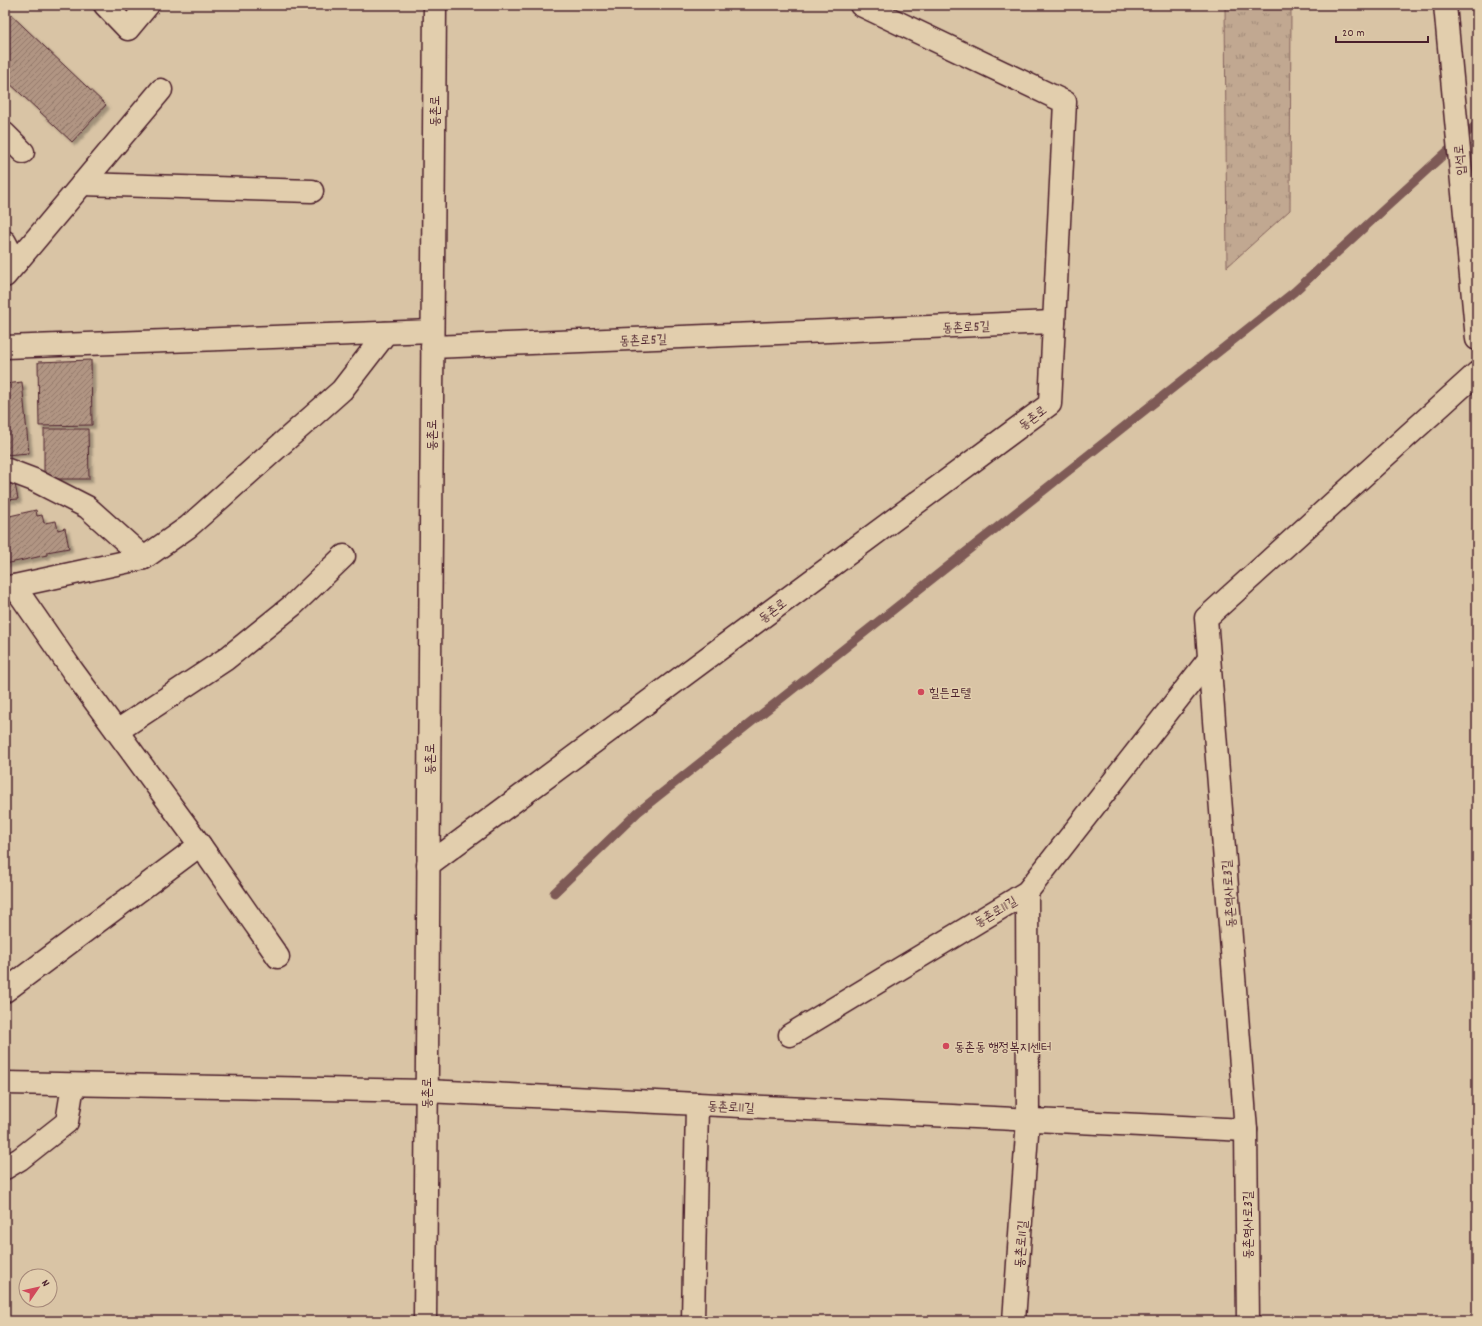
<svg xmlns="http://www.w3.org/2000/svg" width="1482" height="1326" font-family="Dekko,'Poor Story',sans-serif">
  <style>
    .park { fill: url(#park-tufts); stroke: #86645e }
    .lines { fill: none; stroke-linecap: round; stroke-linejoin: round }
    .stream { stroke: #7e5a57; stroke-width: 9 }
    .building { fill: url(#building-hatch); stroke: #4a1f2b; filter: url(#shadow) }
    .minor-casing { stroke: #4a1f2b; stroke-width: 25 }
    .major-casing { stroke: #4a1f2b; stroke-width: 25 }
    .minor { stroke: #e2cead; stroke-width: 22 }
    .major { stroke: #e2cead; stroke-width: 22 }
    .poi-dot { fill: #d1495b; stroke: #e2cead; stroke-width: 1.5 }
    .labels { text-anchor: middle; stroke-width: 3; stroke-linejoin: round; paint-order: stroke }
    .street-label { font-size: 13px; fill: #4a1f2b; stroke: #e2cead }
    .poi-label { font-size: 13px; fill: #4a1f2b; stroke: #e2cead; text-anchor: start }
  </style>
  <defs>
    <pattern id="park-tufts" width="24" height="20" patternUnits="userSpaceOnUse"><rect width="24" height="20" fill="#c1a891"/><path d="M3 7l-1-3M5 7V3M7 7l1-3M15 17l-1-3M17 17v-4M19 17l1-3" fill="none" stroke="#9f8877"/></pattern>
    <pattern id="building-hatch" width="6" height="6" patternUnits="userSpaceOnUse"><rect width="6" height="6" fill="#b19583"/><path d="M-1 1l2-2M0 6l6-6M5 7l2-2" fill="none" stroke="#92796b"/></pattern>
    <filter id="shadow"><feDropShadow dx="3.5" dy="3.5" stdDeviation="1" flood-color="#0004"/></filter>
  </defs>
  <rect width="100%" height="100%" fill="#d9c4a5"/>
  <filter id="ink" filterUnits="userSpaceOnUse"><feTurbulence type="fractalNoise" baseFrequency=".025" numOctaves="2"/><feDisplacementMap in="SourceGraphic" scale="8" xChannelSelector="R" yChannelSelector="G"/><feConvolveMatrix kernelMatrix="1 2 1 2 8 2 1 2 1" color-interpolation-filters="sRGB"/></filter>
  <g filter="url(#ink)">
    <path class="park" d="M1225 5H1291L1290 210 1227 267Z"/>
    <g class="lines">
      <path class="stream" d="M554 893 638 812 1294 292 1477 124"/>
    </g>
    <g class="building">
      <path d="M5 9 106 105 72 142 5 79Z"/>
      <path d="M91 360 92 425 39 426 38 362Z"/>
      <path d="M22 382 29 453 5 455V384Z"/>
      <path d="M44 429H88L89 479H44Z"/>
      <path d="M5 477 7 478 8 484H15L18 499 7 500V508H5Z"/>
      <path d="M36 510 37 516 42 515 44 523 56 521 58 530 65 528 69 548 47 552V555L5 564V517Z"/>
    </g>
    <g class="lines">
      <g class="minor-casing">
        <g id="minor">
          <path d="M105 5 128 29 148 5"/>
          <path d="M1445 5 1477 339"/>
          <path d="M5 134 23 152"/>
          <path d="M82 184 312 191"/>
          <path d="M5 242 16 263"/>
          <path d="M5 276 161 90"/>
          <path d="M5 347 432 331"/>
          <path d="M432 347 1054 322"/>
          <path d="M5 469 34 480 87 507 144 558"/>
          <path d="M5 588 144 558 188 527 342 390 386 333"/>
          <path d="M117 731 226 659 293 605 344 556"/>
          <path d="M200 845 278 957"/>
          <path d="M428 865 1050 404 1065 102 861 5"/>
          <path d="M5 991 200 845 72 670 14 586"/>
          <path d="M790 1035 1027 892 1209 659"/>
          <path d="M5 1083 426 1091 1246 1130"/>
          <path d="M5 1168 20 1159 67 1122 73 1085"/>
          <path d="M693 1321 697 1104"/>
          <path d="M1014 1321 1028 1119 1027 892"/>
          <path d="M1248 1321 1246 1130 1206 618 1477 373"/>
        </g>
      </g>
      <g class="major-casing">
        <path id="major" d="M425 1321 435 5"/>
      </g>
      <use href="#minor" class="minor"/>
      <use href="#major" class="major"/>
    </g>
  </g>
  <g class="poi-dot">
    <circle cx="921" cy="692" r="4"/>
    <circle cx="946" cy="1046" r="4"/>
  </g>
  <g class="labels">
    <g class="street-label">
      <text transform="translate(434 111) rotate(-90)" y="5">동촌로</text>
      <text transform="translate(1459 160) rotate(-95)" y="5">입석로</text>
      <text transform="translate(966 326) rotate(-2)" y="5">동촌로5길</text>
      <text transform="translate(643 339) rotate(-2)" y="5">동촌로5길</text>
      <text transform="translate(1032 417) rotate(-37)" y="5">동촌로</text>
      <text transform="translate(431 435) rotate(-90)" y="5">동촌로</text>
      <text transform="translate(772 610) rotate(-37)" y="5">동촌로</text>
      <text transform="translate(429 759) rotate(-90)" y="5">동촌로</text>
      <text transform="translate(1228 894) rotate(-94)" y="5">동촌역사로3길</text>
      <text transform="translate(995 911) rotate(-31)" y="5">동촌로11길</text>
      <text transform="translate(426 1093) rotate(-90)" y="5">동촌로</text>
      <text transform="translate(731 1106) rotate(3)" y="5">동촌로11길</text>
      <text transform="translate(1247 1225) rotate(-90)" y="5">동촌역사로3길</text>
      <text transform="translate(1020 1244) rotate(-86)" y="5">동촌로11길</text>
    </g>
    <g class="poi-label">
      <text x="929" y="697">힐튼모텔</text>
      <text x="954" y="1051">동촌동 행정복지센터</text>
    </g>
  </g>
  <rect width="1482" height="1326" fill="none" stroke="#e2cead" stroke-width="20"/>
  <rect x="10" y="10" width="1462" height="1306" fill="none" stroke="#4a1f2b" stroke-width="1.5" filter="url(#ink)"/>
  <g transform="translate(38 1288) rotate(56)"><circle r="19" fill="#e2cead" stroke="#a58879"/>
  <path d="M0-3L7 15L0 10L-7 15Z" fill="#d1495b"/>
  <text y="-6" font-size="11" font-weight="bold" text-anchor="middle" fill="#4a1f2b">N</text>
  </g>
  <path d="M1336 36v6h92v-6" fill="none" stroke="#4a1f2b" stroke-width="2"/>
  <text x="1342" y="36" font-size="12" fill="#4a1f2b" stroke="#e2cead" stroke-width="3" paint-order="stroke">20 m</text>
</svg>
